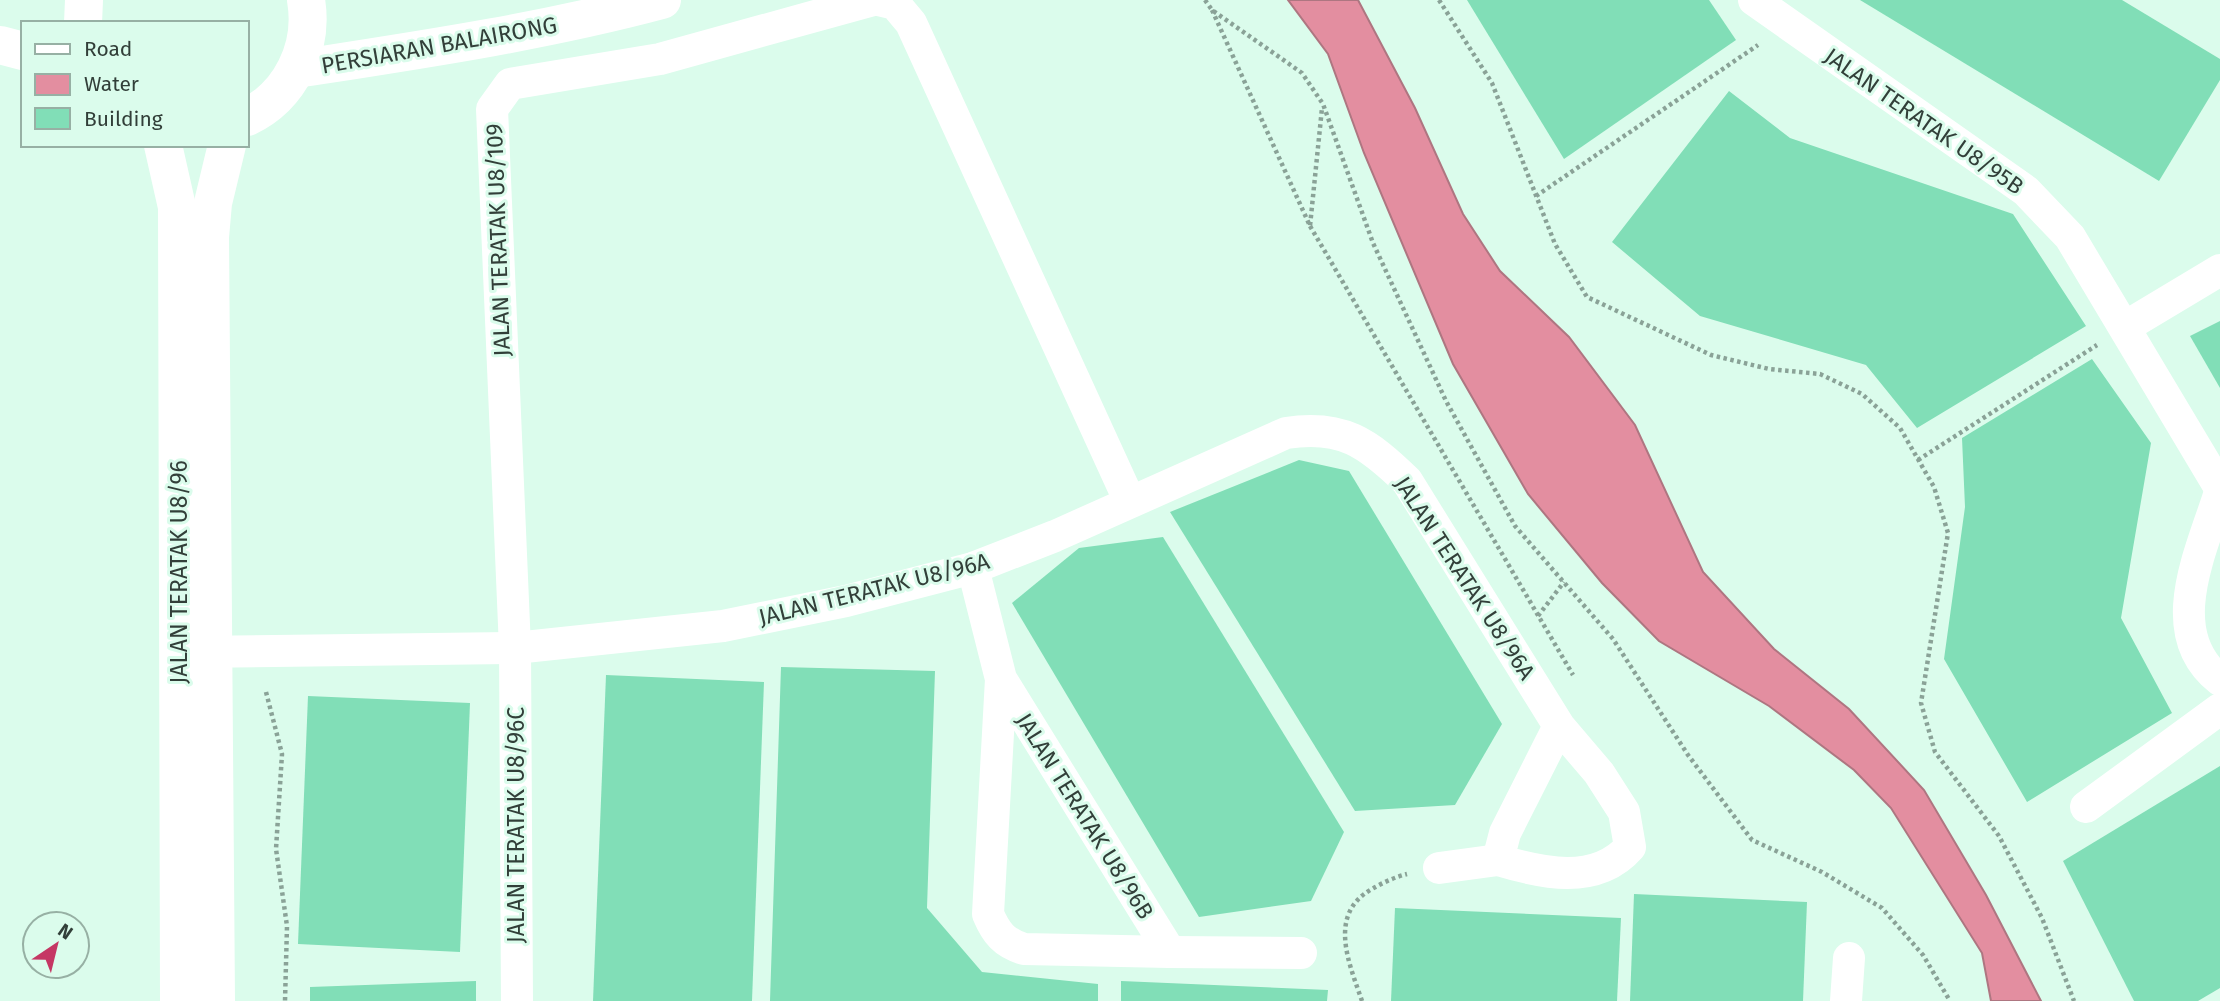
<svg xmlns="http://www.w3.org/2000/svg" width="2220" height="1001" font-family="'Fira Sans',sans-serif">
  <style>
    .water { fill: #e38ea0; stroke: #ae7681; stroke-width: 2 }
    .building { fill: #81deb7 }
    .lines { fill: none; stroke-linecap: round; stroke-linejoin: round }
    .path { stroke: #8aa297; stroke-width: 4.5; stroke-dasharray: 3.5 3.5; stroke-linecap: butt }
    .street { stroke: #fff; stroke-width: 32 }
    .secondary { stroke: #fff; stroke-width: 38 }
    .labels { text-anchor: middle; stroke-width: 6; stroke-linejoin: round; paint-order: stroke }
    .street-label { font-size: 23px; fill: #323f39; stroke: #dbfcec }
  </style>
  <rect width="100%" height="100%" fill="#dbfcec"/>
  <path class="water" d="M1288 0H1358L1415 108 1463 214 1500 271 1569 337 1635 425 1703 572 1774 649 1849 709 1924 790 1986 895 2041 1001H1991L1982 953 1891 808 1854 770 1769 706 1659 641 1602 583 1528 494 1453 364 1364 153 1328 54Z"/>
  <g class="building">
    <path d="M1467 0H1709L1736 40 1564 159Z"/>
    <path d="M1860 0H2122L2220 59V80L2159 181Z"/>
    <path d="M1729 91 1790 138 2013 214 2086 326 1917 428 1866 365 1700 316 1612 242Z"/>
    <path d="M2220 321V388L2190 336Z"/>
    <path d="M2092 359 2151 443 2121 618 2172 713 2027 802 1944 659 1965 507 1962 438Z"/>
    <path d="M1299 460 1349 471 1502 724 1455 805 1355 811 1170 512Z"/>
    <path d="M1163 537 1344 832 1311 901 1199 917 1012 603 1079 548Z"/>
    <path d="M781 667 935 671 927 908 982 972 1098 984V1001H770Z"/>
    <path d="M606 675 764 682 752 1001H593Z"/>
    <path d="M308 696 470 703 460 952 298 944Z"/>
    <path d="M2220 766V988L2198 1001H2134L2063 861Z"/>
    <path d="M1634 894 1807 902 1803 1001H1630Z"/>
    <path d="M1395 908 1621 918 1617 1001H1391Z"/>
    <path d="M476 981V1001H310V987Z"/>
    <path d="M1121 981 1328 990 1327 1001H1121Z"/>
  </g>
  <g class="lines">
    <g class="path">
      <path d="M1205 0 1212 10 1302 73 1323 104 1373 243 1446 401 1515 526 1613 639 1688 755 1752 840 1822 872 1882 908 1923 955 1950 1001"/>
      <path d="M1439 0 1492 83 1555 244 1587 297 1711 355 1769 369 1820 374 1862 394 1900 428 1934 487 1948 533 1921 703 1935 752 1999 836 2042 918 2074 1001"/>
      <path d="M1212 10 1310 226 1322 108"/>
      <path d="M1536 196 1758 45"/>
      <path d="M1310 226 1573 675"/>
      <path d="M1918 460 2097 345"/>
      <path d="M1538 616 1564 582"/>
      <path d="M266 692 282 754 276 849 287 926 285 1001"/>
      <path d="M1362 1001C1349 963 1327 914 1372 889 1382 883 1395 877 1407 874"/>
    </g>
    <g class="street">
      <path d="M878 0 895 4 911 23 1130 502"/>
      <path d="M1754 0 2026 191 2070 237 2220 488"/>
      <path d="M2125 327 2220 270"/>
      <path d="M2220 492C2202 550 2160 633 2220 680"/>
      <path d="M973 568 1001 679 1170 952 1024 949C1004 943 996 933 988 914L1001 679"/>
      <path d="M191 652 515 648 723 626 846 601 973 568 1055 536 1286 433C1342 424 1368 443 1407 481L1559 726 1599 773 1624 812 1630 847C1596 886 1541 873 1498 860L1505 833 1559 726"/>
      <path d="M2086 807 2220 709"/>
      <path d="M1439 868 1498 860"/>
      <path d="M1170 952 1301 953"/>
      <path d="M517 1001 515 648 492 109 510 84 660 59 873 0"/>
      <path d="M1846 1001 1849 958"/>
    </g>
    <g class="secondary">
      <path d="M83 23 84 0"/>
      <path d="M0 45 23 51"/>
      <path d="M297 69C420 50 542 32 662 0"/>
      <path d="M247 117C291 96 314 47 306 0"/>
      <path d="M163 145 177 207 179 1001"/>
      <path d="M216 1001 210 237 213 203 227 145"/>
    </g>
  </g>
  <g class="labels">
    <g class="street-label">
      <text transform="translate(439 45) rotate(-10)" y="8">PERSIARAN BALAIRONG</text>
      <text transform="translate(1924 121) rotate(35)" y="8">JALAN TERATAK U8/95B</text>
      <text transform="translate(498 240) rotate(-92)" y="8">JALAN TERATAK U8/109</text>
      <text transform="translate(179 572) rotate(-90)" y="8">JALAN TERATAK U8/96</text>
      <text transform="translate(1465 578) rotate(57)" y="8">JALAN TERATAK U8/96A</text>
      <text transform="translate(874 589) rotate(-14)" y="8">JALAN TERATAK U8/96A</text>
      <text transform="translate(1085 816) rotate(58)" y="8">JALAN TERATAK U8/96B</text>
      <text transform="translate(516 825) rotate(-90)" y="8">JALAN TERATAK U8/96C</text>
    </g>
  </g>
  <rect x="21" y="21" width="228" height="126" fill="#dbfcec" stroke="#97b0a4" stroke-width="2"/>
  <rect x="35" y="44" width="35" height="10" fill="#ffffff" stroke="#97b0a4" stroke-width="2"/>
  <text x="84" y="56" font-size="21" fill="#323f39">Road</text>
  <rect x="35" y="74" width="35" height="21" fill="#e38ea0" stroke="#97b0a4" stroke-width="2"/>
  <text x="84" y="91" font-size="21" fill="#323f39">Water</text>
  <rect x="35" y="108" width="35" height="21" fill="#81deb7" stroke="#97b0a4" stroke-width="2"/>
  <text x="84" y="126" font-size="21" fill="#323f39">Building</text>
  <g transform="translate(56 945) rotate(35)"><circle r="33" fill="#dbfcec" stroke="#97b0a4" stroke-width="2"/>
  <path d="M0-5L12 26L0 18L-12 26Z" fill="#c53764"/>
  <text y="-10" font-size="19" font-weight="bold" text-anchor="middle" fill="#323f39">N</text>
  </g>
</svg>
